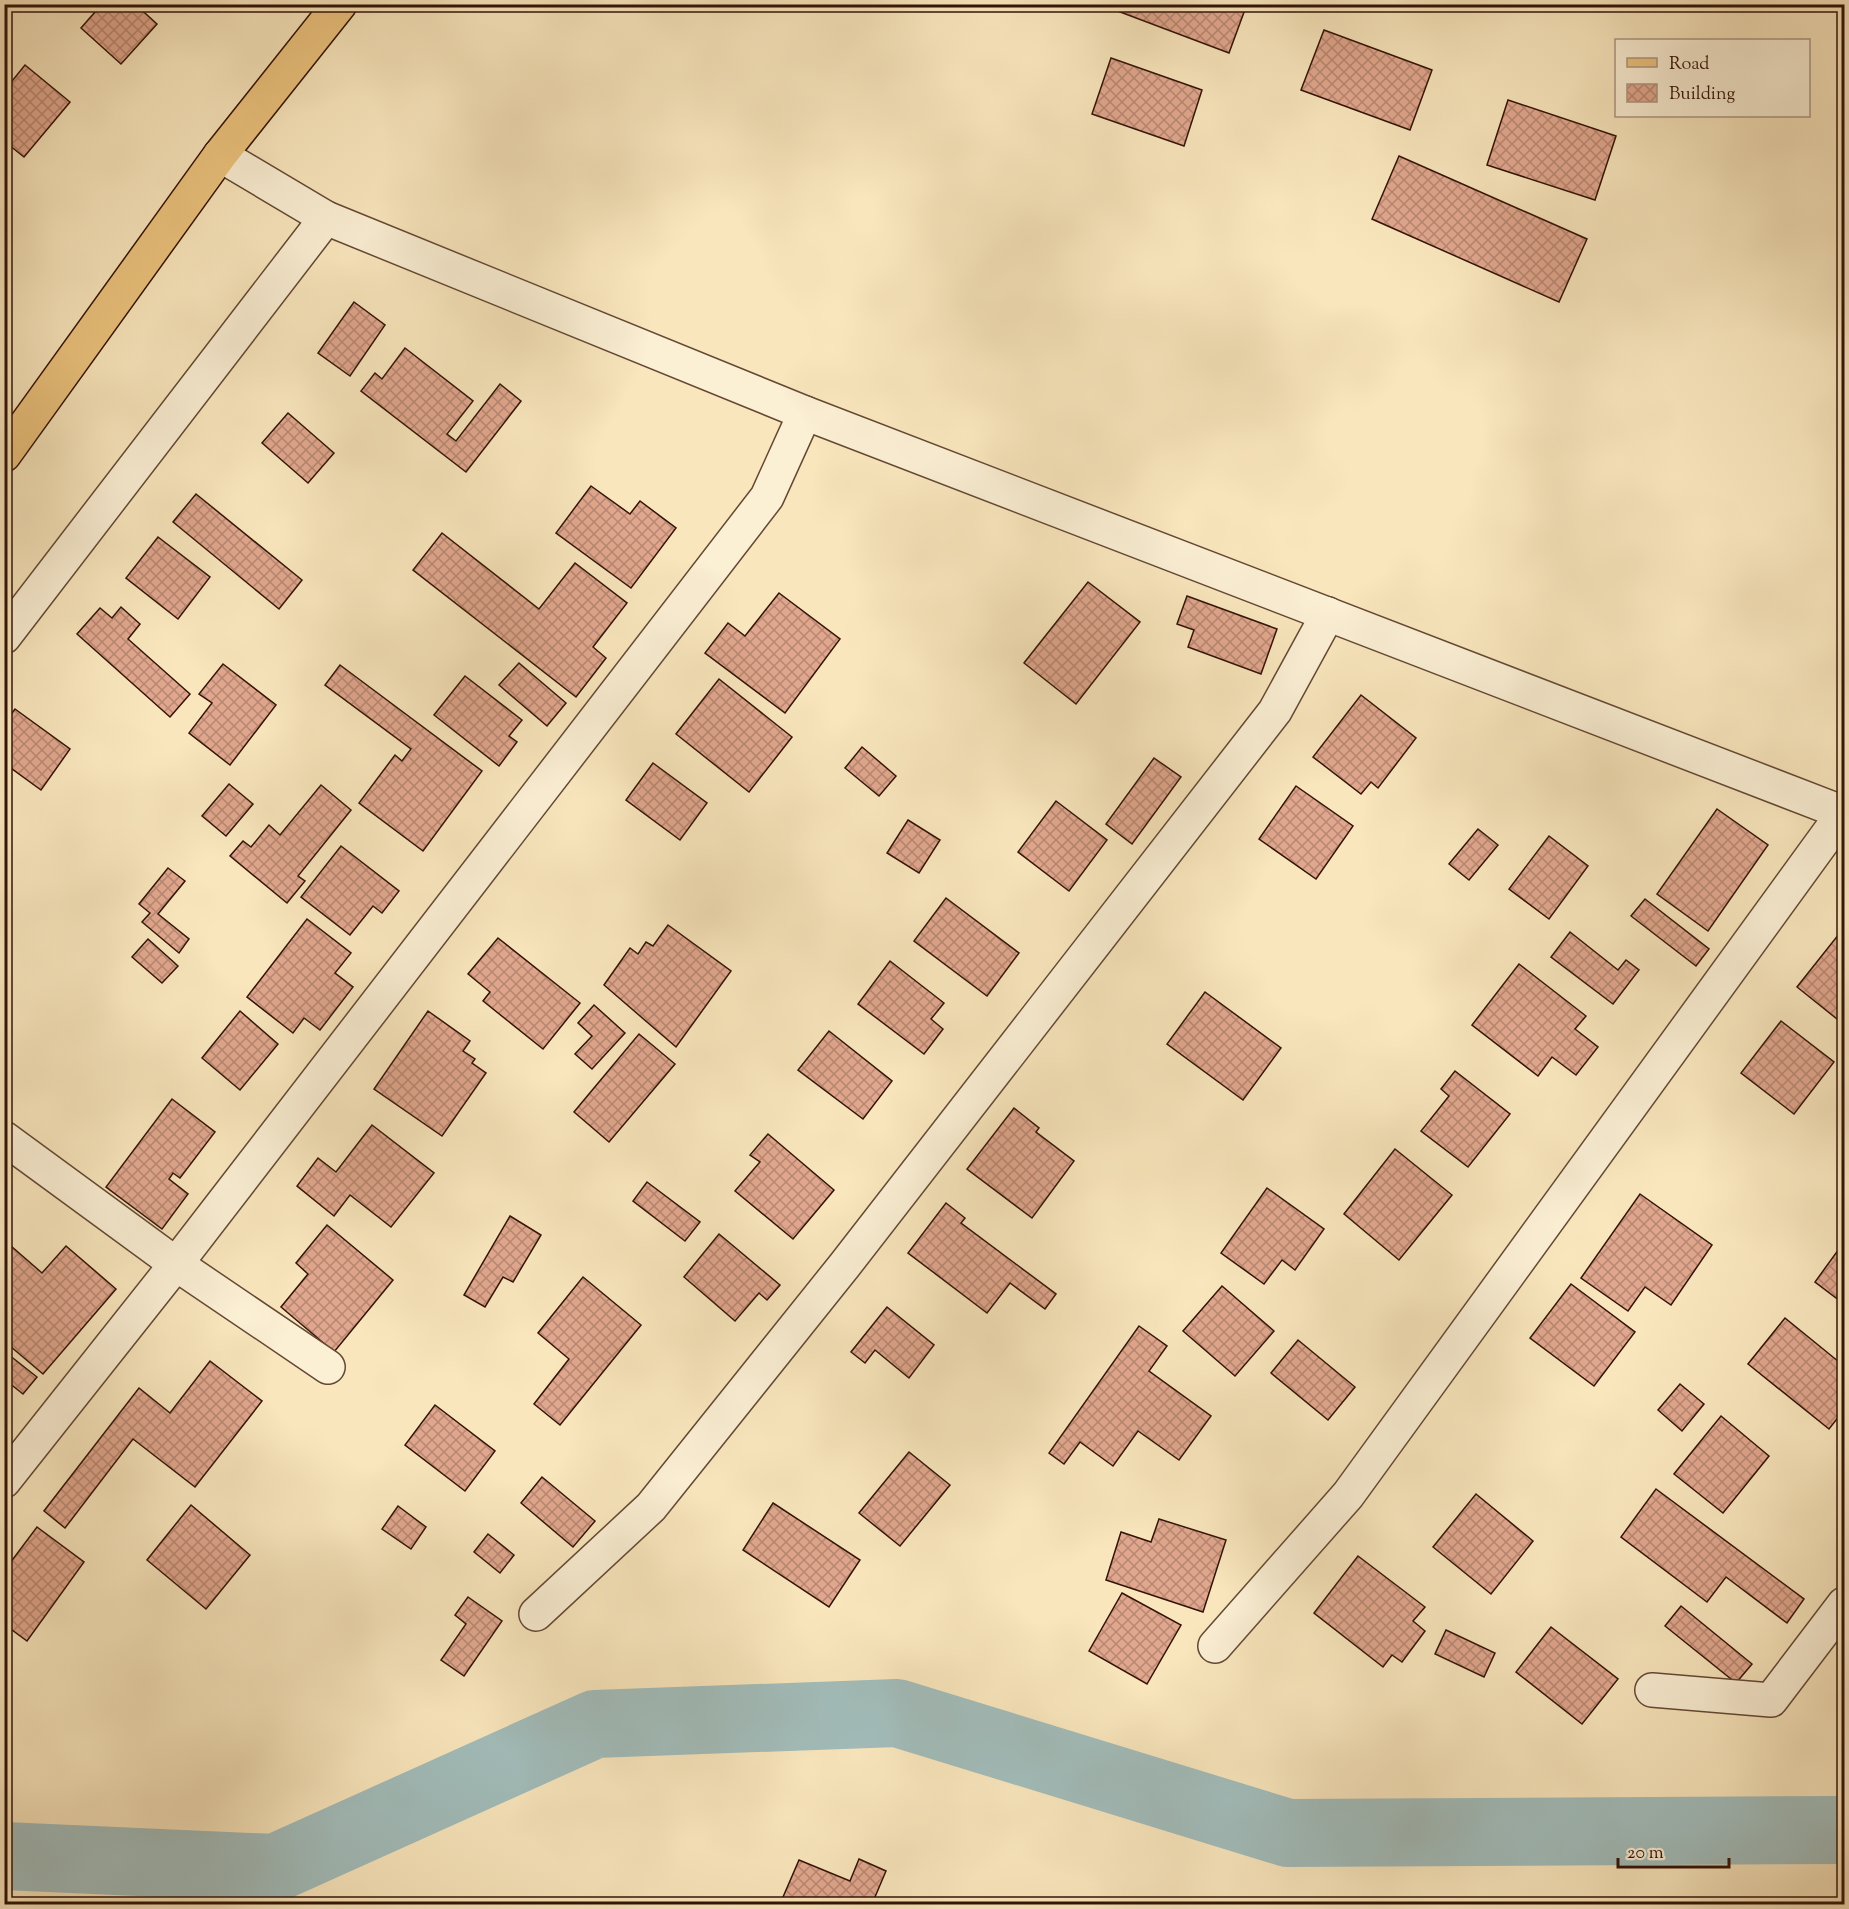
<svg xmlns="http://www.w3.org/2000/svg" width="1849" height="1909" font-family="'Sorts Mill Goudy',serif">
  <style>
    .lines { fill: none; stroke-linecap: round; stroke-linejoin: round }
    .river { stroke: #a2bdbb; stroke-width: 68 }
    .building { fill: url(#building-cross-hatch); stroke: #331307; stroke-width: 1.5 }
    .minor-casing { stroke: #644834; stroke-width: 36 }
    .major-casing { stroke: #331307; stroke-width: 36 }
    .minor { stroke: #fbefd4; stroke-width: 33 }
    .major { stroke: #ecc37e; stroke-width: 33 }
  </style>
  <defs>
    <pattern id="building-cross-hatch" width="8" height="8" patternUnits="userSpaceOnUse" patternTransform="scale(1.5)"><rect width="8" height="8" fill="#e1a78e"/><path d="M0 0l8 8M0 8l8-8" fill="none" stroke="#b78772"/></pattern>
  </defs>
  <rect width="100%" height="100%" fill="#f9e6bd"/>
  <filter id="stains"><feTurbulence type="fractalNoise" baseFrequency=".00333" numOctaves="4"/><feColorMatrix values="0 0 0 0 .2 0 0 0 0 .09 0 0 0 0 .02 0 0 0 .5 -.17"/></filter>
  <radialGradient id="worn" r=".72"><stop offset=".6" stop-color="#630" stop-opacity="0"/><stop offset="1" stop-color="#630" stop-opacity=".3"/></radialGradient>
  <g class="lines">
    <path class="river" d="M4 1856 275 1868 595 1724 897 1713 1288 1833 1844 1830"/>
  </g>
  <g class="building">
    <path d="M102 4H135L157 24 121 64 81 28Z"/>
    <path d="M1099 4H1247L1229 53Z"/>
    <path d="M1324 30 1432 70 1410 130 1301 90Z"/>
    <path d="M1111 58 1202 90 1184 146 1092 114Z"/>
    <path d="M25 65 70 102 24 157 4 141V91Z"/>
    <path d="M1508 100 1616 136 1595 200 1487 165Z"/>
    <path d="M1399 156 1587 239 1559 302 1372 219Z"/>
    <path d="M354 302 385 325 350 376 318 353Z"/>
    <path d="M405 348 473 401 447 434 456 441 500 384 521 401 466 472 361 391 375 373 382 379Z"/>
    <path d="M288 413 334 453 308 483 262 443Z"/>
    <path d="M591 486 630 514 640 501 676 528 631 588 556 533Z"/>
    <path d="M196 494 302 580 279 609 173 522Z"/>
    <path d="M442 533 539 609 575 563 627 603 593 647 606 658 576 697 413 570Z"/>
    <path d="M158 537 210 577 178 619 126 578Z"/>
    <path d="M1088 582 1140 622 1076 704 1024 663Z"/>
    <path d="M779 593 840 639 785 713 705 653 728 623 745 636Z"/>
    <path d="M1187 596 1277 629 1261 674 1188 647 1194 630 1177 624Z"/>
    <path d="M121 607 140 624 128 639 190 694 170 717 77 634 100 608 112 618Z"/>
    <path d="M519 663 566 703 547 726 499 685Z"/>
    <path d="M223 664 276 705 230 765 189 733 212 703 199 694Z"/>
    <path d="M340 665 482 771 423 851 359 803 395 755 402 761 411 749 325 685Z"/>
    <path d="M465 676 522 720 509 736 517 742 499 766 434 715Z"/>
    <path d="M719 679 792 737 749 792 676 734Z"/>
    <path d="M1361 695 1416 738 1378 788 1371 782 1361 794 1313 757Z"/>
    <path d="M15 709 70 749 41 790 4 763V748L7 744 4 742V724Z"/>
    <path d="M862 747 896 776 879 796 845 768Z"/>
    <path d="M1154 758 1181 777 1132 844 1106 824Z"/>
    <path d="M653 763 707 803 680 840 626 800Z"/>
    <path d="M229 784 253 804 226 836 202 816Z"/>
    <path d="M321 785 351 810 298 876 305 881 287 903 230 856 243 841 251 847 269 825 280 835Z"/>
    <path d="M1296 786 1353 826 1316 879 1259 839Z"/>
    <path d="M1056 801 1107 840 1069 891 1018 852Z"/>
    <path d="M1717 809 1768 845 1708 931 1657 894Z"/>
    <path d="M908 820 940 840 919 873 887 853Z"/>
    <path d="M1478 829 1498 845 1469 880 1449 864Z"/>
    <path d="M1549 836 1588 866 1549 919 1509 889Z"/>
    <path d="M341 846 399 891 382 913 373 906 350 935 301 897Z"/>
    <path d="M168 868 185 881 158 914 189 939 179 953 142 922 150 913 139 904Z"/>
    <path d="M946 898 1019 953 987 996 914 941Z"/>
    <path d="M1645 899 1709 949 1696 966 1631 916Z"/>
    <path d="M307 919 351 953 335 973 353 987 320 1030 304 1018 293 1033 247 997Z"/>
    <path d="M668 925 731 971 676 1047 604 985 630 948 638 954 646 942 653 946Z"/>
    <path d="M1570 932 1618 970 1626 960 1639 970 1613 1004 1551 957Z"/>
    <path d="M1839 934 1844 938V1020L1842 1023 1797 987Z"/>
    <path d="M498 938 580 1003 543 1049 483 1001 490 992 468 974Z"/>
    <path d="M148 939 178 966 162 983 132 957Z"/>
    <path d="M890 961 944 1003 931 1019 943 1029 924 1054 858 1004Z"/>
    <path d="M1519 964 1586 1016 1575 1029 1598 1047 1576 1075 1552 1057 1538 1076 1472 1025Z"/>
    <path d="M1205 992 1281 1048 1243 1100 1167 1044Z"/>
    <path d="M594 1005 625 1033 592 1069 575 1054 592 1036 578 1023Z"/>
    <path d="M240 1011 278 1044 240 1090 202 1058Z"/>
    <path d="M428 1011 470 1041 463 1051 475 1059 472 1063 486 1073 442 1136 374 1089Z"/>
    <path d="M1781 1021 1834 1062 1794 1114 1741 1073Z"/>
    <path d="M829 1031 892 1081 863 1119 798 1070Z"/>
    <path d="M639 1034 675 1064 609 1142 574 1112Z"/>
    <path d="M1455 1071 1510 1114 1468 1167 1421 1131 1449 1096 1441 1089Z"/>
    <path d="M172 1099 215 1132 180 1178 173 1173 169 1179 188 1194 162 1229 106 1187Z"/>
    <path d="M1014 1108 1039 1128 1036 1132 1074 1161 1032 1218 967 1169Z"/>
    <path d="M372 1125 434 1173 391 1227 350 1195 334 1216 297 1186 318 1158 336 1172Z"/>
    <path d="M768 1134 834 1190 793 1239 735 1191 760 1162 750 1155Z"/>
    <path d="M1395 1149 1452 1195 1399 1260 1344 1214Z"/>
    <path d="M647 1182 700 1222 685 1241 633 1201Z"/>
    <path d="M1267 1188 1324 1229 1295 1270 1282 1260 1264 1284 1221 1253Z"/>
    <path d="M1640 1194 1712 1245 1671 1305 1645 1287 1628 1311 1581 1278Z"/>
    <path d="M946 1203 965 1218 961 1223 1056 1294 1045 1309 1010 1283 987 1313 908 1253Z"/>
    <path d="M510 1216 541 1235 513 1282 503 1277 485 1307 464 1295Z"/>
    <path d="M327 1225 393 1280 334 1352 281 1307 308 1274 296 1263Z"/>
    <path d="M719 1234 780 1285 767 1300 759 1293 735 1321 684 1277Z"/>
    <path d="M1844 1242V1304L1815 1282Z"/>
    <path d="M11 1246 42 1273 66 1246 116 1289 43 1374 4 1341V1254Z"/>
    <path d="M583 1277 641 1325 560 1425 534 1404 569 1359 538 1333Z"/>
    <path d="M1571 1284 1635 1332 1594 1386 1530 1338Z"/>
    <path d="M1222 1286 1274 1331 1235 1376 1183 1331Z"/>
    <path d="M887 1307 934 1345 909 1378 875 1350 865 1363 851 1352Z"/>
    <path d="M1785 1318 1844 1366V1410L1829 1429 1748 1364Z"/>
    <path d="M1139 1326 1167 1346 1149 1371 1211 1416 1179 1460 1138 1431 1113 1466 1080 1442 1064 1464 1049 1453Z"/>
    <path d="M1298 1340 1355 1387 1328 1420 1271 1373Z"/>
    <path d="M4 1351 37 1377 23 1394 4 1379Z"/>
    <path d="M210 1361 262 1401 195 1487 133 1439 65 1528 44 1511 139 1388 170 1413Z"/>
    <path d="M1680 1384 1704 1404 1682 1431 1658 1410Z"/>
    <path d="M435 1405 495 1451 465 1491 405 1445Z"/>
    <path d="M1721 1416 1769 1456 1723 1513 1674 1474Z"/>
    <path d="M909 1452 950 1485 900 1546 859 1513Z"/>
    <path d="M542 1477 595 1521 573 1547 521 1503Z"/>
    <path d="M1656 1489 1804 1599 1787 1623 1726 1577 1707 1602 1621 1537Z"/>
    <path d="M1476 1494 1533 1541 1491 1594 1433 1547Z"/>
    <path d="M773 1503 860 1560 829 1607 743 1550Z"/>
    <path d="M191 1505 250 1555 206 1609 147 1560Z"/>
    <path d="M398 1506 426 1527 411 1549 382 1529Z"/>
    <path d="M1159 1519 1226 1540 1203 1612 1106 1580 1121 1532 1151 1542Z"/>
    <path d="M37 1527 84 1562 27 1641 4 1624V1571Z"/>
    <path d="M488 1534 514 1555 500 1573 474 1552Z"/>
    <path d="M1358 1556 1425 1607 1413 1621 1425 1631 1402 1662 1392 1655 1383 1667 1314 1613Z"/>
    <path d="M1122 1593 1181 1625 1147 1684 1089 1651Z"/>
    <path d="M468 1597 502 1621 464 1676 441 1660 466 1624 455 1615Z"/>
    <path d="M1681 1606 1752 1664 1736 1683 1665 1626Z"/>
    <path d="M1551 1627 1618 1679 1582 1724 1516 1672Z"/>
    <path d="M1446 1630 1495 1653 1484 1677 1435 1654Z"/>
    <path d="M859 1859 886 1871 872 1904H780L799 1860 850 1881Z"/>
  </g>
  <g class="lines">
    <g class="minor-casing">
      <g id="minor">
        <path d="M220 155 326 218 805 413 1844 813"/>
        <path d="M4 637 326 218"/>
        <path d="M4 1138 176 1264 328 1367"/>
        <path d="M4 1481 176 1264 767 497 805 413"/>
        <path d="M536 1614 651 1507 844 1266 1275 711 1328 614"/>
        <path d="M1215 1646 1348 1495 1844 812"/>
        <path d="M1652 1690 1771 1700 1844 1604"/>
      </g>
    </g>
    <g class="major-casing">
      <path id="major" d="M4 455 220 155 340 4"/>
    </g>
    <use href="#minor" class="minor"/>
    <use href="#major" class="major"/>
  </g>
  <rect width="1849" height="1909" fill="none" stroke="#f9e6bd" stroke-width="24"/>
  <rect x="6" y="6" width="1837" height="1897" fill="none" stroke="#331307" stroke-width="3"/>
  <rect x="12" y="12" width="1825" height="1885" fill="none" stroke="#331307" stroke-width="1.5"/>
  <rect x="1615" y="39" width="195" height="78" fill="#fbefd4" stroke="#ab9782" stroke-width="1.5"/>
  <rect x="1627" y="58" width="30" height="9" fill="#ecc37e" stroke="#ab9782" stroke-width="1.5"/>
  <text x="1669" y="69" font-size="18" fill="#331307">Road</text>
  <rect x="1627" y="84" width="30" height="18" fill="url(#building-cross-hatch)" stroke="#ab9782" stroke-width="1.5"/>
  <text x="1669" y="99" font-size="18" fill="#331307">Building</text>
  <path d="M1618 1858v9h111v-9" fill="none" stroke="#331307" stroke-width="3"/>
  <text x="1627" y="1858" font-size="18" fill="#331307" stroke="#fbefd4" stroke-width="4.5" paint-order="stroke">20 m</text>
  <rect width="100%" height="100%" filter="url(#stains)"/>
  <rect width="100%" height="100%" fill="url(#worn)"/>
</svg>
